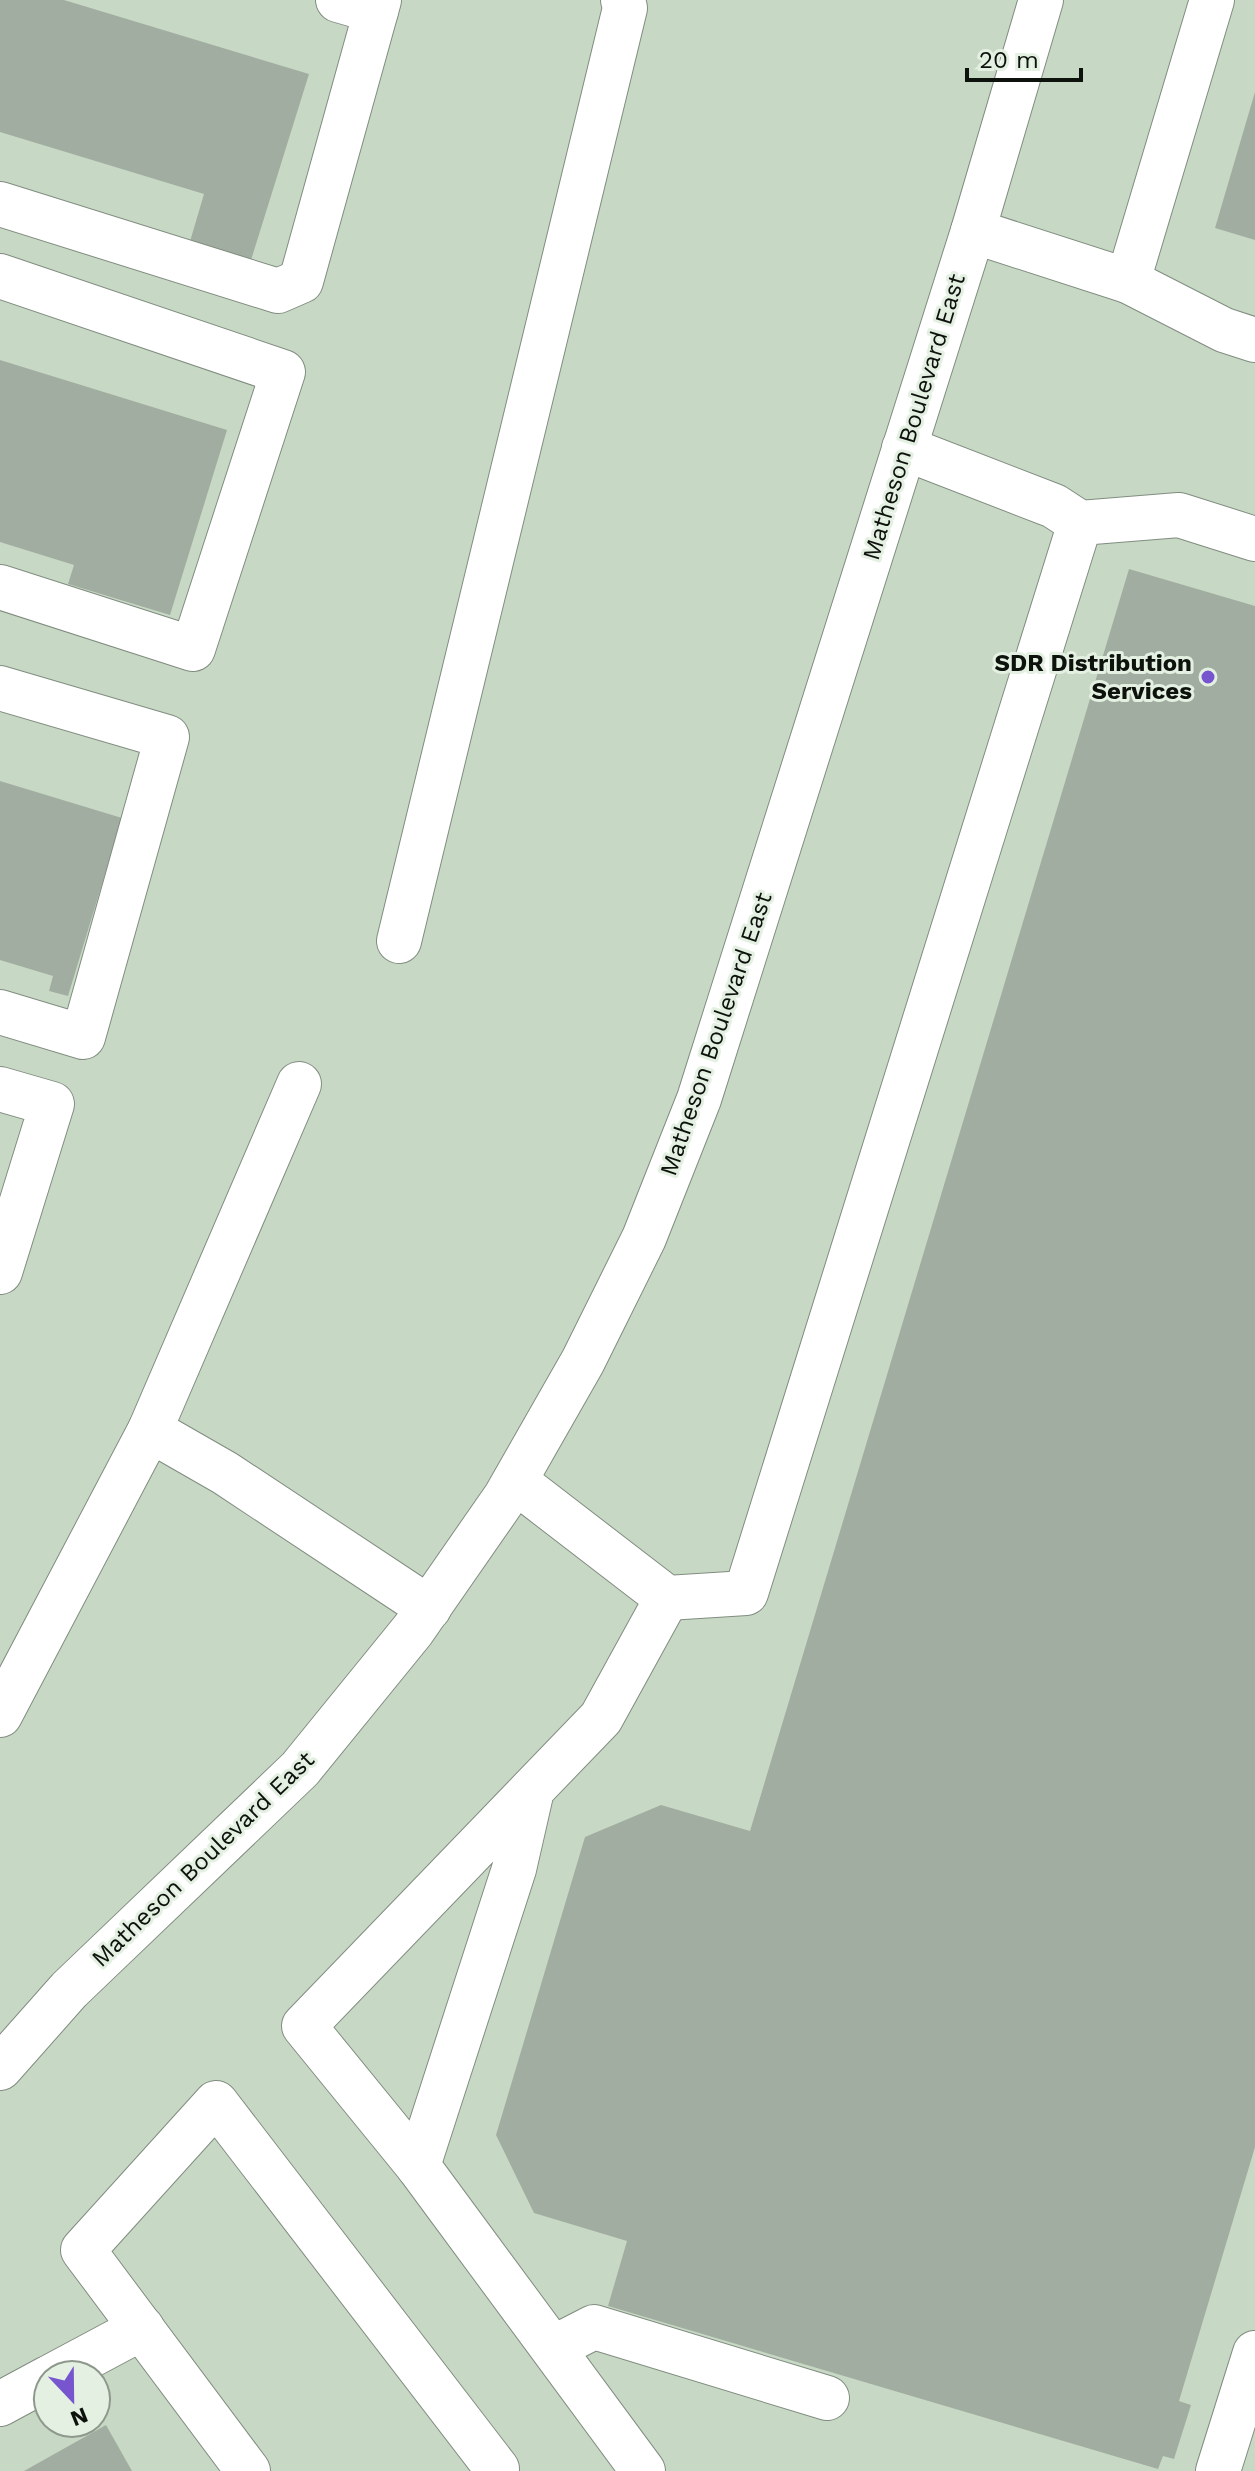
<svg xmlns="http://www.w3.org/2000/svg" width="1255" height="2471" font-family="'Work Sans',sans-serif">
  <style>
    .built { fill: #c7d9c5; fill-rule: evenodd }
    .building { fill: #a1ada0 }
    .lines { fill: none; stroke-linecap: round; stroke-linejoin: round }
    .minor-casing { stroke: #818d80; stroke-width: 46 }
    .minor { stroke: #fff; stroke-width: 44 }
    .poi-dot { fill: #7655cf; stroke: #e4f1e2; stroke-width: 3 }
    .labels { text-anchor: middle; stroke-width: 6; stroke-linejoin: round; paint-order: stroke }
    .street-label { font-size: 24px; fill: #0e120d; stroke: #e4f1e2 }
    .poi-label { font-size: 24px; font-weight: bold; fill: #0e120d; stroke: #e4f1e2; text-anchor: end }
  </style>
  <rect width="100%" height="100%" fill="#d7e3d5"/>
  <path class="built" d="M0 0H1255V2471H0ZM48 2375H96V2423H48Z"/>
  <g class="building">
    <path d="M0 0H64L309 74 247 273 186 255 204 194 0 132Z"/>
    <path d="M1255 92V240L1215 228Z"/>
    <path d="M0 360 227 430 170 615 68 584 74 565 0 542Z"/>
    <path d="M1129 569 1255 606V2147L1179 2401 1191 2405 1174 2459 1163 2456 1158 2469 608 2306 627 2241 534 2213 496 2135 585 1837 661 1805 750 1831Z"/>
    <path d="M0 781 122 818 68 996 49 991 53 976 0 960Z"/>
    <path d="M106 2425 132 2471H24Z"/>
  </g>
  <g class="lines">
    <g class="minor-casing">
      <g id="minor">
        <path d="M338 0 376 11"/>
        <path d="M0 204 278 291 301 281 379 0"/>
        <path d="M973 231 1128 281 1212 0"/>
        <path d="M0 276 283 372 193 649 0 587"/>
        <path d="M1128 281 1224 330 1255 340"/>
        <path d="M1080 523 1179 515 1255 539"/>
        <path d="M0 688 167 737 83 1037 0 1012"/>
        <path d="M399 941 625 8 623 0"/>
        <path d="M299 1084 150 1430 225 1473 429 1608"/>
        <path d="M0 1089 52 1104 0 1272"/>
        <path d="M515 1481 667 1598 746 1593 1080 523 1054 506 904 448"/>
        <path d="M0 1715 150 1430"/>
        <path d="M532 1790 514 1869 418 2166 304 2026 601 1718 667 1598"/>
        <path d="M0 2068 69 1990 300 1769 413 1630 506 1496 583 1361 644 1238 699 1099 973 231 1041 0"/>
        <path d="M418 2166 643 2471"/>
        <path d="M553 2348 594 2327 827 2398"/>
        <path d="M54 2375 142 2328"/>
        <path d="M0 2404 48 2378"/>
        <path d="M248 2471 83 2250 216 2103 497 2469 493 2471"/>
        <path d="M1218 2471 1255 2353"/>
      </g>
    </g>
    <use href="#minor" class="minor"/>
  </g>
  <circle class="poi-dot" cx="1208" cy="677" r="8"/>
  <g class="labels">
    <g class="street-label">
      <text transform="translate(914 417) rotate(-73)" y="8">Matheson Boulevard East</text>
      <text transform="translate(716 1034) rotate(-71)" y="8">Matheson Boulevard East</text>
      <text transform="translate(203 1859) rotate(-44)" y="8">Matheson Boulevard East</text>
    </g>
    <g class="poi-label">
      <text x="1192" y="671">SDR Distribution<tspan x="1192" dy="28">Services</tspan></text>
    </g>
  </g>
  <g transform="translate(72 2399) rotate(158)"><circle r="38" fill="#e4f1e2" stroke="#8e988d" stroke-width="2"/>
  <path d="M0-6L14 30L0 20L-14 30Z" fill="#7655cf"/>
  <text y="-12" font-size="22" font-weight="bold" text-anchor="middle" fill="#0e120d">N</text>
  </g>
  <path d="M967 68v12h114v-12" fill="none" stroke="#0e120d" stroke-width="4"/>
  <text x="979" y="68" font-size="24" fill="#0e120d" stroke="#e4f1e2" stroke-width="6" paint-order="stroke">20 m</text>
</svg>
